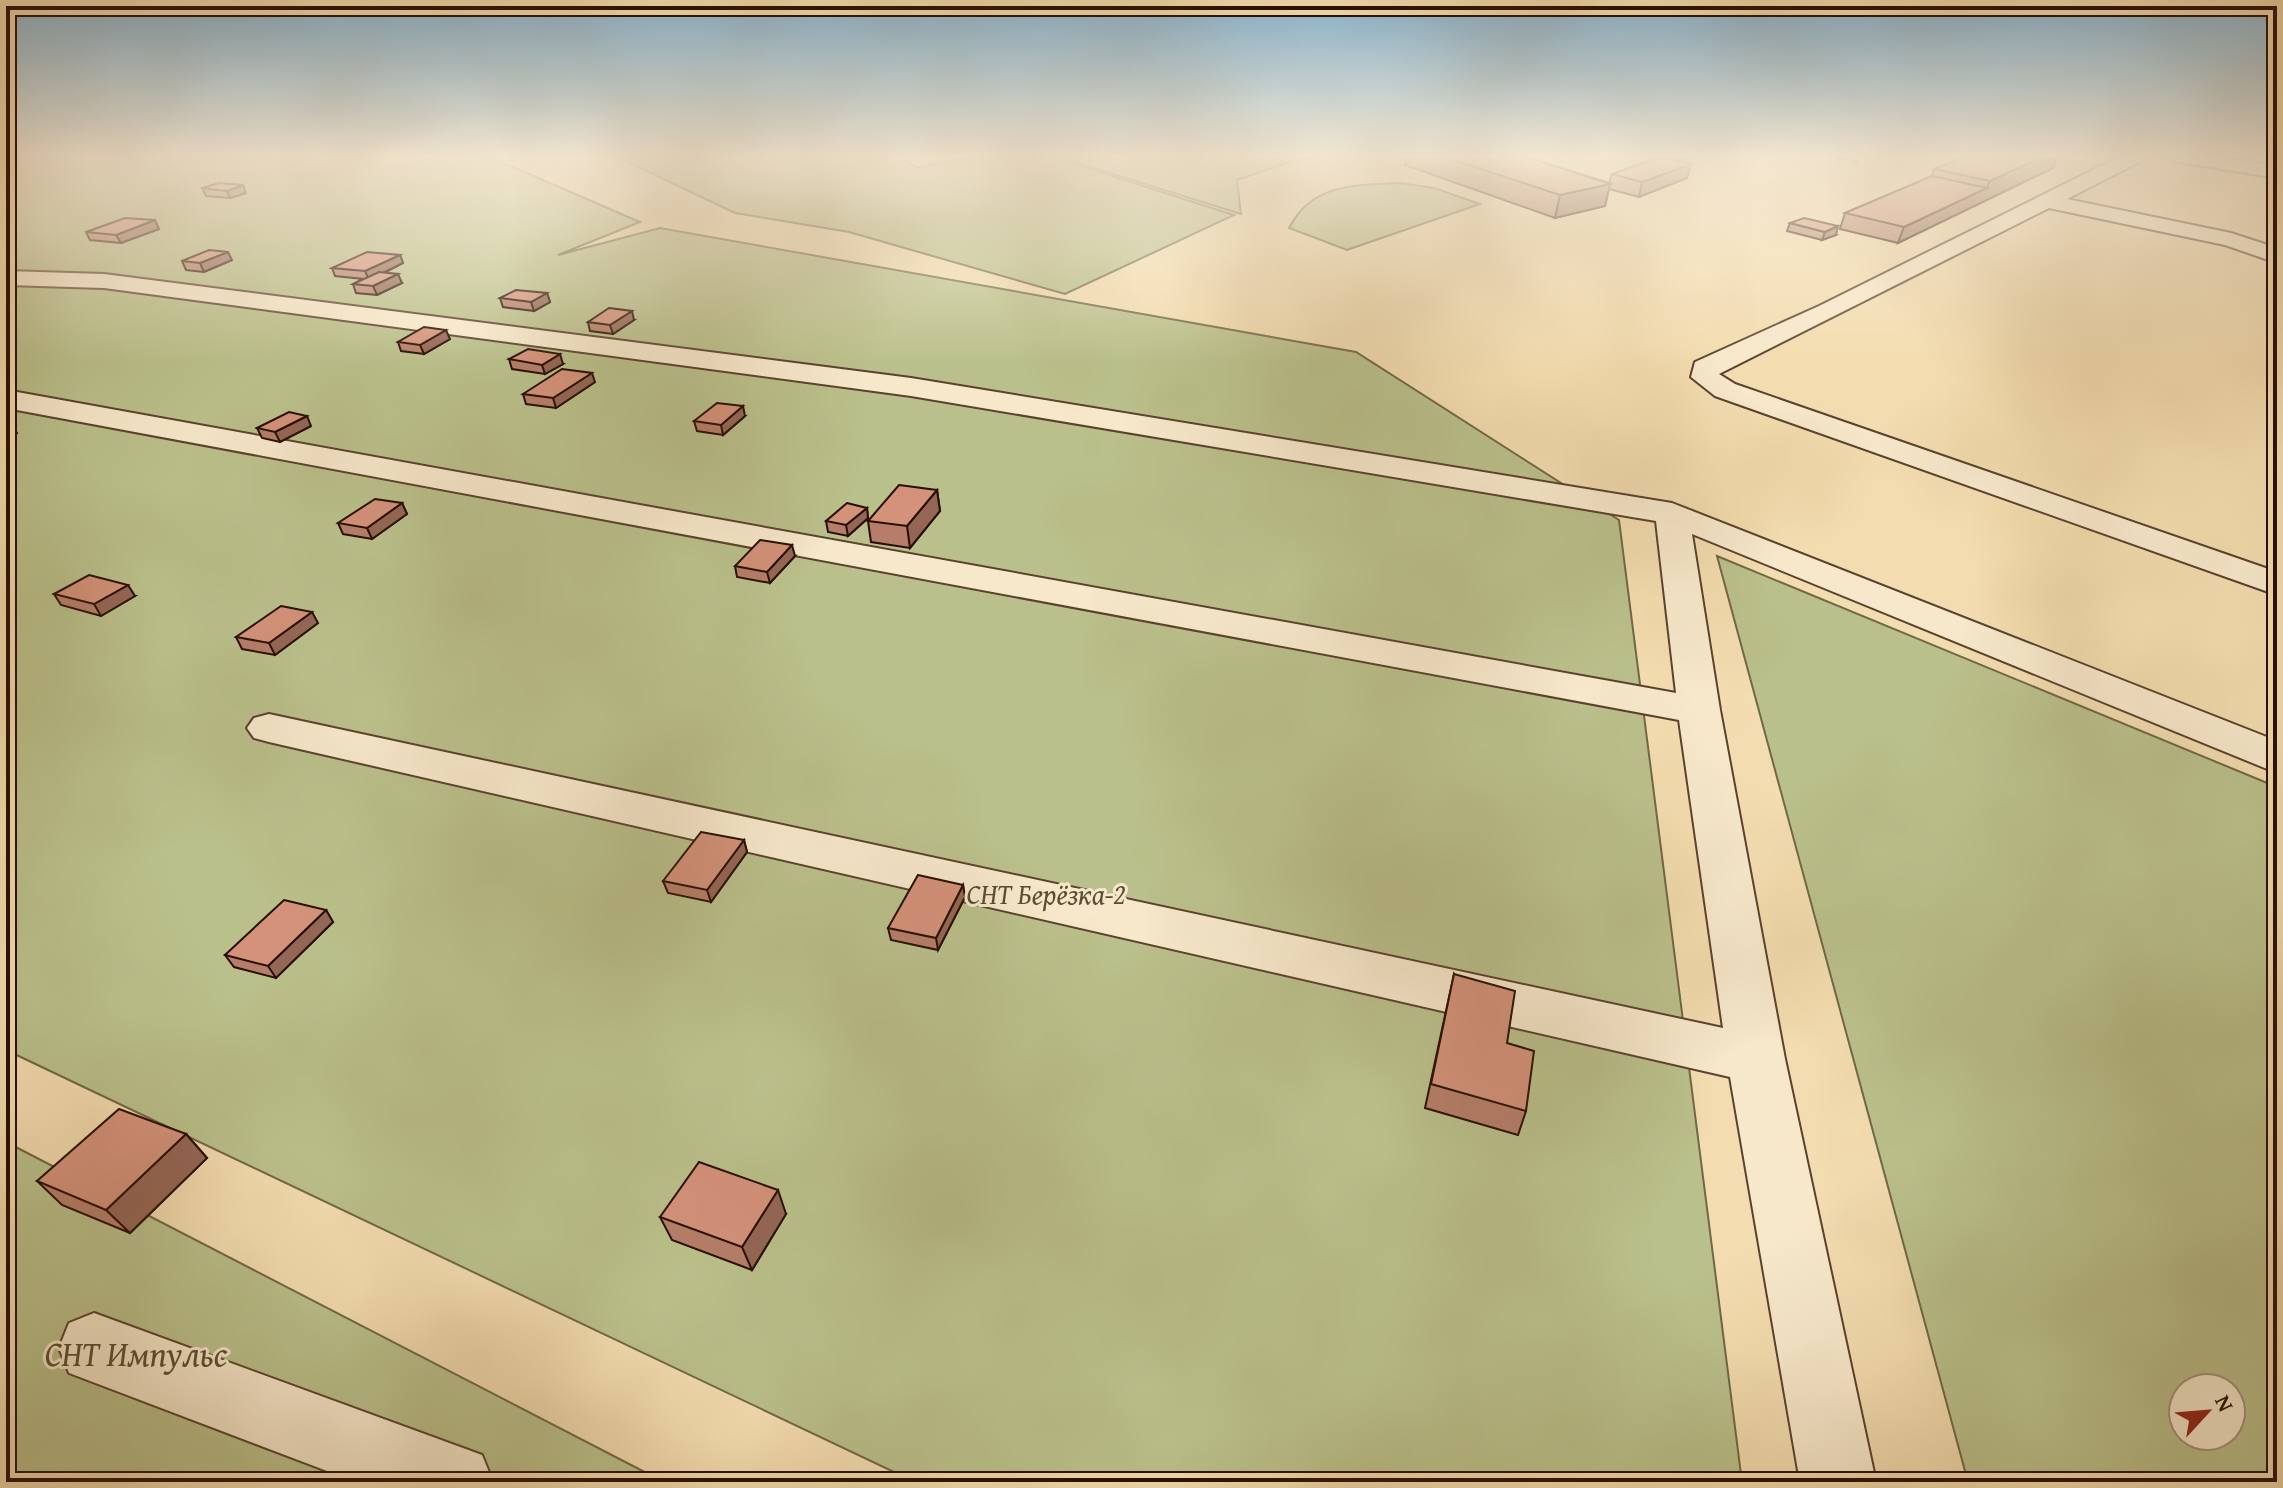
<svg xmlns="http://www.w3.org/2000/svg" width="2283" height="1488" font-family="'Gentium Book Plus',serif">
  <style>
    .green { fill: #bac08b; stroke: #706846; stroke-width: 2; fill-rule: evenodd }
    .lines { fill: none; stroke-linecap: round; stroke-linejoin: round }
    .minor-casing { stroke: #5a422c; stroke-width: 4 }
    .minor { fill: #f7e8cb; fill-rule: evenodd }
    .rail { stroke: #270f00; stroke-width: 3; stroke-dasharray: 7 7; stroke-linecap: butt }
    .wall { fill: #b67e6a; stroke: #270f00; stroke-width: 2 }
    .shaded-wall { fill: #946656; stroke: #270f00; stroke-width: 2 }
    .building { fill: #d4927b; stroke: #270f00; stroke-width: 2 }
    .labels { text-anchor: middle; stroke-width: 6; stroke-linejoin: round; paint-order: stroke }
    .park-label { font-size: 28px; font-style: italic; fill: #5a4d31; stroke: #f7e8cb }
    .near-park-label { font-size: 34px; font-style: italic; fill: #5a4d31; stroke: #f7e8cb }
  </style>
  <rect width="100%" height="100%" fill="#f3dcaf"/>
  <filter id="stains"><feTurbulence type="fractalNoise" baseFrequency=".0025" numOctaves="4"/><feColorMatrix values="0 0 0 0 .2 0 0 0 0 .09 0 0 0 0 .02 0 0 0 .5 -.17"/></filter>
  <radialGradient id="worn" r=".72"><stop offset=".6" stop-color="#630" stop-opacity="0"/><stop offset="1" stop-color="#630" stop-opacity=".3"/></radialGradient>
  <g class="green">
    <path d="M6 155H485L640 222 558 255 660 228 1356 352 1619 520 1742 1482H915L6 1050Z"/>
    <path d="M613 155H899L917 168 980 155H1046L1234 215 1065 294 849 232 735 213Z"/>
    <path d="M1052 155H1340L1292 161 1237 180 1241 214Z"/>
    <path d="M1400 183 1434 188 1480 204 1347 250 1289 228C1312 183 1355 185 1400 183Z"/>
    <path d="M1717 556 2277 787V1482H1968ZM2183 1388H2231V1436H2183Z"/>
    <path d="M6 1142 664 1482H6Z"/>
  </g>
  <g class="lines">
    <g class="minor-casing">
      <g id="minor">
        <path d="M2123 155H2153L2067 199 2231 233 2277 248V263L2225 245 2049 208 1719 374 1735 384 2277 572V595L1715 396 1691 377 1695 362 1819 306Z"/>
        <path d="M2163 155H2206L2277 166V178L2172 161Z"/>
        <path d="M6 271 104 274 911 378 1672 503 2277 741V773L1692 534 1720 710 1785 1059 1876 1482H1800L1730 1077 269 742 254 738 247 728 254 718 269 714 1723 1028 1679 720 6 408V390L1676 693 1656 521 911 396 104 288 6 285Z"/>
        <path d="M94 1313 482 1455 493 1482H356L69 1373 59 1348 69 1323Z"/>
      </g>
    </g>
    <use href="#minor" class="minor"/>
    <path class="rail" d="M1824 155 1862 163"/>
  </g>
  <g class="wall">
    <path d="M1407 155H1520L1609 183 1612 174 1660 157 1650 155H1700L1682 161 1687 178 1639 197 1609 189 1605 206 1555 218 1405 165Z"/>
    <path d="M2236 155H2260L2255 158Z"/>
    <path d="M2053 168 1898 243 1840 229 1845 213 1932 176 1934 169Z"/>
    <path d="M202 188 246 193 230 198 206 196Z"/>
    <path d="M1790 223 1836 235 1822 240 1787 231Z"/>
    <path d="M159 229 121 243 90 240 86 232Z"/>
    <path d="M400 255 403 263 384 273 402 283 377 295 356 293 353 284 363 279 335 276 332 268Z"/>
    <path d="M232 260 204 272 186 270 182 261Z"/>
    <path d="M547 293 550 302 534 311 503 307 500 298Z"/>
    <path d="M634 320 613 334 590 331 588 322Z"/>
    <path d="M450 339 424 354 401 351 398 342Z"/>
    <path d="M509 359 563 364 545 374 512 369Z"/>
    <path d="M595 382 556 408 526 404 523 394Z"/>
    <path d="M745 416 723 435 697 431 694 421Z"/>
    <path d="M311 426 280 442 262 438 257 428Z"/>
    <path d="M937 490 940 511 910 548 871 542 868 521Z"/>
    <path d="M402 503 407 514 372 539 343 534 338 523Z"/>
    <path d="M867 508 868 518 848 536 828 532 826 521Z"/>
    <path d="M795 556 770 583 737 577 735 566Z"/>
    <path d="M54 594 135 596 101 616 61 605Z"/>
    <path d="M318 623 275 655 242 649 236 637Z"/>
    <path d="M744 840 747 852 711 902 668 893 663 881Z"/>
    <path d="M963 885 965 897 938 950 891 940 888 928Z"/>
    <path d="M326 910 333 922 276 978 234 967 225 955Z"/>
    <path d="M1454 974 1526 1111 1518 1135 1425 1108Z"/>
    <path d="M186 1134 207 1158 130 1233 62 1205 37 1181Z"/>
    <path d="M786 1214 752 1270 672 1240 660 1217Z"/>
  </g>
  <g class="shaded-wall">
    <path d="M1682 155H1700L1681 162Z"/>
    <path d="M2059 155 2053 168 1898 243 1904 227 1987 188 1990 181 2044 156Z"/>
    <path d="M1691 164 1687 178 1639 197 1642 182Z"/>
    <path d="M1610 184 1605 206 1555 218 1560 195Z"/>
    <path d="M243 185 246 193 230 198 227 191Z"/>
    <path d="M155 220 159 229 121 243 116 235Z"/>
    <path d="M1838 226 1836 235 1822 240 1825 232Z"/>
    <path d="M228 252 232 260 204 272 200 263Z"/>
    <path d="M400 255 403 263 369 280 365 271Z"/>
    <path d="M398 274 402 283 377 295 373 286Z"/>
    <path d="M547 293 550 302 534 311 531 302Z"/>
    <path d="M632 311 634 320 613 334 610 325Z"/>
    <path d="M446 330 450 339 424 354 420 345Z"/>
    <path d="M560 354 563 364 545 374 542 365Z"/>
    <path d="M592 373 595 382 556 408 553 398Z"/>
    <path d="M743 406 745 416 723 435 721 425Z"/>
    <path d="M307 416 311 426 280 442 275 432Z"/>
    <path d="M11 423 17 433 6 439V426Z"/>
    <path d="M937 490 940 511 910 548 907 526Z"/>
    <path d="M402 503 407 514 372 539 367 528Z"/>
    <path d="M867 508 868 518 848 536 846 525Z"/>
    <path d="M792 545 795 556 770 583 767 572Z"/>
    <path d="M128 585 135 596 101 616 94 604Z"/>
    <path d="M312 612 318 623 275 655 269 643Z"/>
    <path d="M744 840 747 852 711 902 707 890Z"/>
    <path d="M963 885 965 897 938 950 936 938Z"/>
    <path d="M326 910 333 922 276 978 268 966Z"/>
    <path d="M186 1134 207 1158 130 1233 106 1210Z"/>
    <path d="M778 1190 786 1214 752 1270 742 1247Z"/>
  </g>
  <g class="building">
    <path d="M1439 155H1520L1610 184 1560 195Z"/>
    <path d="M1967 155H2037L2044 156 1990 181 1934 169Z"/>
    <path d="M2037 155H2057L2041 163 2044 156Z"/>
    <path d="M1661 157 1691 164 1642 182 1612 174Z"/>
    <path d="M1932 176 1987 188 1904 227 1845 213Z"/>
    <path d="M219 183 243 185 227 191 202 188Z"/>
    <path d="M125 218 155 220 116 235 86 232Z"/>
    <path d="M1804 218 1838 226 1825 232 1790 223Z"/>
    <path d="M209 250 228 252 200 263 182 261Z"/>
    <path d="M367 252 400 255 365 271 332 268Z"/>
    <path d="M379 272 398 274 373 286 353 284Z"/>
    <path d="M516 290 547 293 531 302 500 298Z"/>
    <path d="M609 308 632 311 610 325 588 322Z"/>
    <path d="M424 327 446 330 420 345 398 342Z"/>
    <path d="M528 349 560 354 542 365 509 359Z"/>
    <path d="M562 369 592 373 553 398 523 394Z"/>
    <path d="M717 403 743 406 721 425 694 421Z"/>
    <path d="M289 412 307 416 275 432 257 428Z"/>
    <path d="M899 485 937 490 907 526 868 521Z"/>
    <path d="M375 499 402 503 367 528 338 523Z"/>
    <path d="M847 503 867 508 846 525 826 521Z"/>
    <path d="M760 540 792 545 767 572 735 566Z"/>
    <path d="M89 575 128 585 94 604 54 594Z"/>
    <path d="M281 606 312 612 269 643 236 637Z"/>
    <path d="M701 832 744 840 707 890 663 881Z"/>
    <path d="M918 875 963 885 936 938 888 928Z"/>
    <path d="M284 900 326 910 268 966 225 955Z"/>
    <path d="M1454 974 1515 991 1507 1043 1534 1051 1526 1111 1431 1084Z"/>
    <path d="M119 1109 186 1134 106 1210 37 1181Z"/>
    <path d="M699 1162 778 1190 742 1247 660 1217Z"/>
  </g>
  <linearGradient id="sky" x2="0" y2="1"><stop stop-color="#8ab6d2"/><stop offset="0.43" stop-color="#faefdb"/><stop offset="1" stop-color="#faefdb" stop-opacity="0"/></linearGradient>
  <rect width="2283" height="363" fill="url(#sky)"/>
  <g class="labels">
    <g class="park-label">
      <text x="1046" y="904">СНТ Берёзка-2</text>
    </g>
    <g class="near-park-label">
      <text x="136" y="1366">СНТ Импульс</text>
    </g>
  </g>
  <rect width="2283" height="1488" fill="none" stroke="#f3dcaf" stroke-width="32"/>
  <rect x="8" y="8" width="2267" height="1472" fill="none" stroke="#270f00" stroke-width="4"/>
  <rect x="16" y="16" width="2251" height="1456" fill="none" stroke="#270f00" stroke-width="2"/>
  <g transform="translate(2207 1412) rotate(64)"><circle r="38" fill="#f7e8cb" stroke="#a4917a" stroke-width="2"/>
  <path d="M0-6L14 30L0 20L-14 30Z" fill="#8f2418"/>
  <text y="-12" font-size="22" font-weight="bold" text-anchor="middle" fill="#270f00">N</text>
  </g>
  <rect width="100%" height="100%" filter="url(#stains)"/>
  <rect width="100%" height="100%" fill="url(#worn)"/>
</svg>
